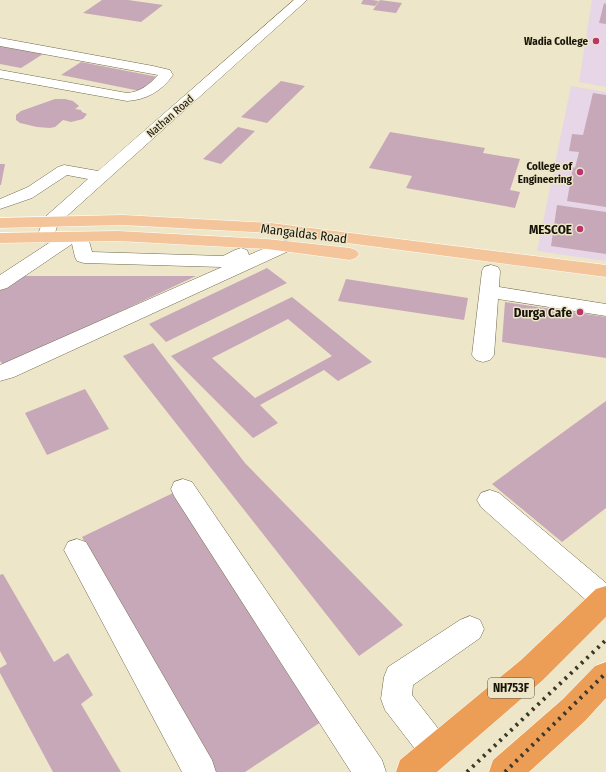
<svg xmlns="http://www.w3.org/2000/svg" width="606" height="772" font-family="'Fira Sans Condensed',sans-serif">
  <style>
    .education { fill: #e7d6e7 }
    .building { fill: #c6a8b8; fill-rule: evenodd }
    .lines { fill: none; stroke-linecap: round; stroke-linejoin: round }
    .minor-casing { stroke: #706a4f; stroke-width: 1 }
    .major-casing { stroke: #fff; stroke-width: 1 }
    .highway-casing { stroke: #fff; stroke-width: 1 }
    .minor { fill: #fff; fill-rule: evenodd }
    .major { fill: #f4c59a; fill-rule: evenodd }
    .highway { fill: #ec9e57; fill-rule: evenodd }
    .rail { stroke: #3a3628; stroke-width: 4; stroke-dasharray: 2.5 5; stroke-linecap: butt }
    .poi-dot { fill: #ba3373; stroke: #eee6c8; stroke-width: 1.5 }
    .labels { text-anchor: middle; stroke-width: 3; stroke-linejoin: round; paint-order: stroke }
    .far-poi-label { font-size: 11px; font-weight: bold; fill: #171409; stroke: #eee6c8; text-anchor: end }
    .far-street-label { font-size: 11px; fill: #171409; stroke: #eee6c8 }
    .shield { fill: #eee6c8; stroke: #585342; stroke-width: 1 }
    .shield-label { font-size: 12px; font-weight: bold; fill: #171409 }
    .poi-label { font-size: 13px; font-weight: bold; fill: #171409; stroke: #eee6c8; text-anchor: end }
    .street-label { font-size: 13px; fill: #171409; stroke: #eee6c8 }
  </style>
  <rect width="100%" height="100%" fill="#eee6c8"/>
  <g class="education">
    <path d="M592 0H606V87L579 82Z"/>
    <path d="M571 86 606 92V261L537 251Z"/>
  </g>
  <g class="building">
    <path d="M102 0H128L163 5 141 22 83 13Z"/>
    <path d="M363 0H372L379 1 375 6 361 4Z"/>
    <path d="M380 0 402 3 396 13 373 10Z"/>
    <path d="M604 3 606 4V24L599 23Z"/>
    <path d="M0 46 43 54 21 68 0 64Z"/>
    <path d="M81 62 158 77 140 91 61 75Z"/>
    <path d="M281 81 305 86 267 123 241 117Z"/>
    <path d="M593 93 606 95V207L567 201 573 167 575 168 579 152 569 151 572 134 583 135Z"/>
    <path d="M55 99H65L73 101 79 106 75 109 81 110 82 112 87 114 83 119 71 122 63 120 55 127 50 128 37 127 20 123 16 120V115L21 111Z"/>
    <path d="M238 127 255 131 221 164 203 159Z"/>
    <path d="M390 132 485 148 483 153 520 159 510 190 520 192 515 208 406 188 412 176 369 168Z"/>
    <path d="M0 164H5L1 185H0Z"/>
    <path d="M557 205 606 212V254L551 246Z"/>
    <path d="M267 268 287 283 166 342 149 324Z"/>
    <path d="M17 276H196L4 366 0 361V289Z"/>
    <path d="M346 279 468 298 464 320 338 301Z"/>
    <path d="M292 297 372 362 338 381 324 370 260 405 278 423 253 438 171 356ZM288 319 332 356 255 398 212 358Z"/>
    <path d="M505 302 606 317V358L502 342Z"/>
    <path d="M153 343 245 463 403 625 359 656 123 356Z"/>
    <path d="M85 389 109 429 47 455 25 413Z"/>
    <path d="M606 401V508L562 542 492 484Z"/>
    <path d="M173 493 324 720 245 772H209L82 537Z"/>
    <path d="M3 574 54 662 68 653 93 695 81 704 121 772H53L0 673V668L7 664 0 651V575Z"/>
  </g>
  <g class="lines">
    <g class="minor-casing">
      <g id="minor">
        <path d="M294 0H307L58 224 52 241C64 233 72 230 85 233L88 237 92 252 223 256 235 250 241 248 247 250 249 255 279 242 285 241 291 242 294 246 291 250 14 377 0 381V365L222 267 84 263 77 261 75 257 72 244 7 288 0 290V275L52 241 46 242 40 241 37 237 44 218 88 179 67 175 32 198 0 209V199L28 187 58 167 64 165 98 171Z"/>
        <path d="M0 38 153 66 170 70 173 75C162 91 146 100 127 101L0 78V70L127 93C140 92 149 85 158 75L0 46Z"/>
        <path d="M491 265 498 267 500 271 499 287 606 304V316L498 299 494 355 490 360 483 362 476 360 472 355 482 271 484 267Z"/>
        <path d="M183 479 192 482 382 760 386 772H351L174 496 171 489 174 482Z"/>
        <path d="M490 490 499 493 606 583V611L595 608 481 507 477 500 481 493Z"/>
        <path d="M77 539 86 542 212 760 216 772H182L64 550 68 542Z"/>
        <path d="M470 616 480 620 484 629 480 638 413 685 412 695 447 740 452 751 447 762 436 767 425 762 385 710 381 699 384 677 388 667 460 620Z"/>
      </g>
    </g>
    <g class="major-casing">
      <g id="major">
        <path d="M123 215 271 223 606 265V277L271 233 123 225 0 228V218Z"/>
        <path d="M118 231 267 239 350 248 356 250 359 254 356 258 350 260 267 249 118 241 0 243V233Z"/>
      </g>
    </g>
    <g class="highway-casing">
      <g id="highway">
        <path d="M606 586V617L543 680 437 772H396L400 760 521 660 596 589Z"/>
        <path d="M606 662V698L585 721 529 772H489L493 760 563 699 595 666Z"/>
      </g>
    </g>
    <use href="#minor" class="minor"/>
    <use href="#major" class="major"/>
    <use href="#highway" class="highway"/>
    <g class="rail">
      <path d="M467 772 606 640"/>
      <path d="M505 772 606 673"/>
    </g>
  </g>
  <g class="poi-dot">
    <circle cx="596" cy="41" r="4"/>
    <circle cx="580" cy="172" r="4"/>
    <circle cx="580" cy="229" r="4"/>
    <circle cx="580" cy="312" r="4"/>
  </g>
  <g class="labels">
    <g class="far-poi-label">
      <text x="588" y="45">Wadia College</text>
      <text x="572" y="170">College of<tspan x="572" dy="13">Engineering</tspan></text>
    </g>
    <g class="far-street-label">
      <text transform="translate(170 116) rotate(-41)" y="4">Nathan Road</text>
    </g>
    <rect class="shield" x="488" y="678" width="46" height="20" rx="3"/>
    <g class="shield-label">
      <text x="511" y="692">NH753F</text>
    </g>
    <g class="poi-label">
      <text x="572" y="234">MESCOE</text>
      <text x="572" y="317">Durga Cafe</text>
    </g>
    <g class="street-label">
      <text transform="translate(304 233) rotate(7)" y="5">Mangaldas Road</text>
    </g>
  </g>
</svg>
